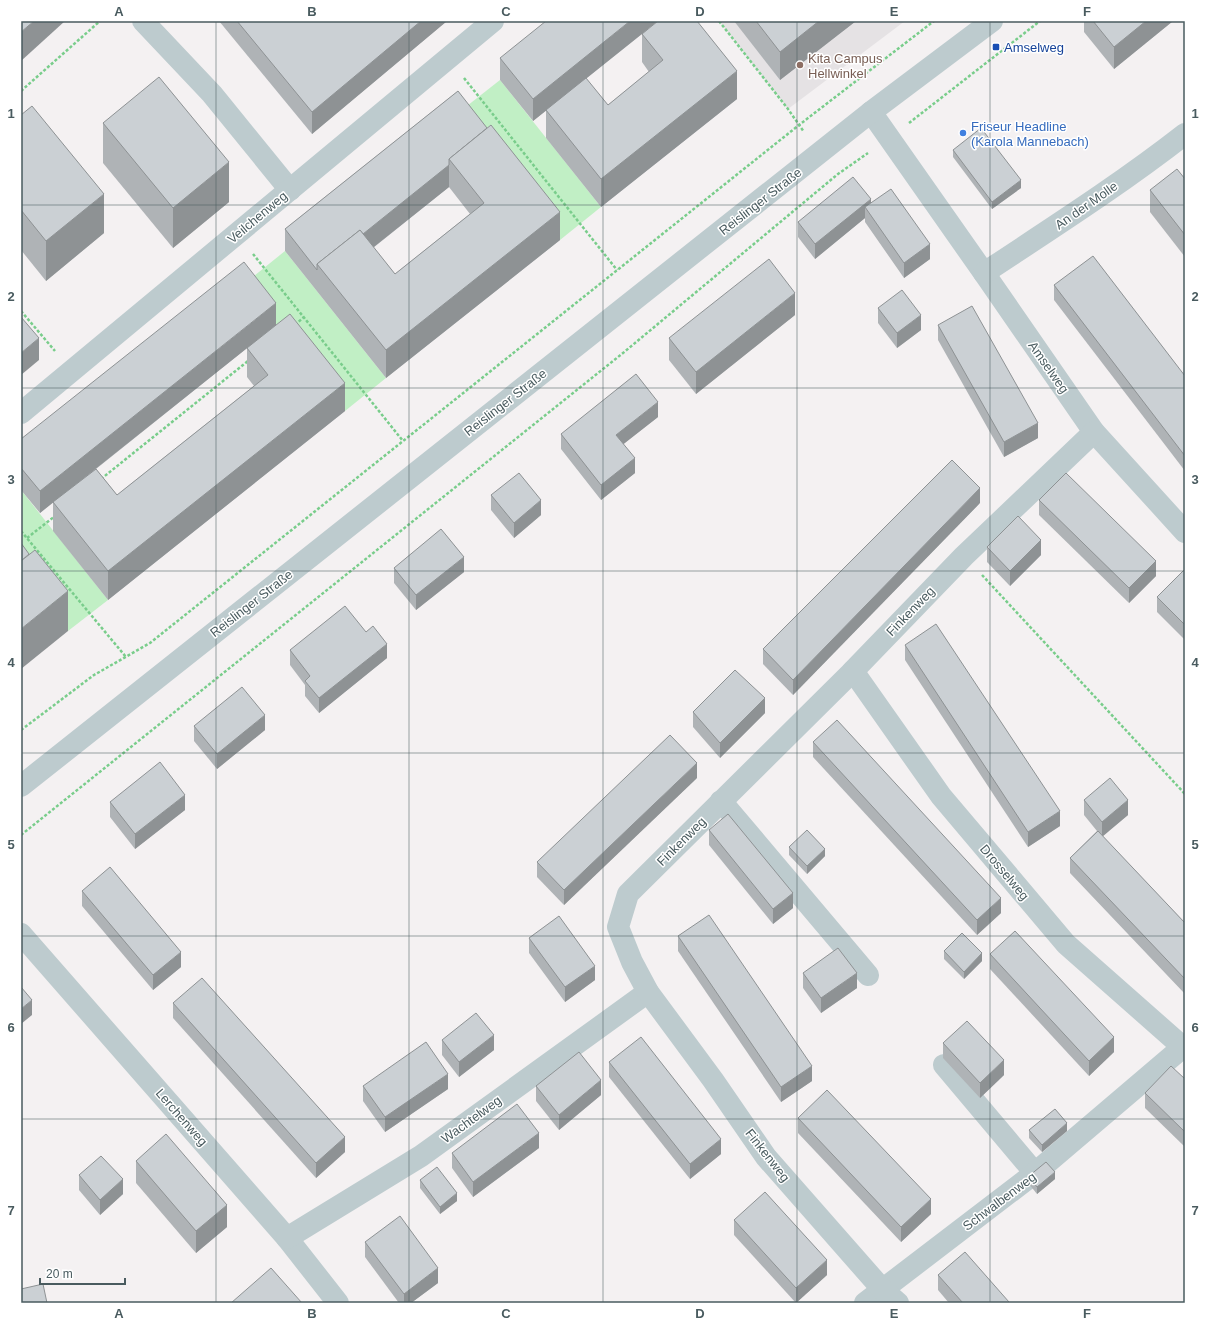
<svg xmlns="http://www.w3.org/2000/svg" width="1206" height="1324" font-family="Arial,sans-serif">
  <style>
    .education { fill: #e5e2e4 }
    .green { fill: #c1efc5 }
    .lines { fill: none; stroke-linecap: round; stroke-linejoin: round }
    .path { stroke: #79cd8b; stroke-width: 2.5; stroke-dasharray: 3 2; stroke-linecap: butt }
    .minor { stroke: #bdcbce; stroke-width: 22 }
    .wall { fill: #afb3b6; fill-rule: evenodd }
    .shaded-wall { fill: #8e9294 }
    .building { fill: #cbd0d4; stroke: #8e9294 }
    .grid { fill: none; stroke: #495b5f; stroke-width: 1; stroke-opacity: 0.55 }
    .transit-dot { fill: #1a4fb4; stroke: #fff; stroke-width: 1.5 }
    .education-dot { fill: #8d6e63; stroke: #fff; stroke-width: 1.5 }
    .shop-dot { fill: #3f7fe0; stroke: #fff; stroke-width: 1.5 }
    .labels { text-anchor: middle; stroke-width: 3; stroke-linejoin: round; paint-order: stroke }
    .transit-label { font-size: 13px; fill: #164399; stroke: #fff; text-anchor: start }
    .education-label { font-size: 13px; fill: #785e54; stroke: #fff; text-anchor: start }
    .shop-label { font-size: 13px; fill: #366cbe; stroke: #fff; text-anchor: start }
    .street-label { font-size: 13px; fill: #495b5f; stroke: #fff }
    .neatline { fill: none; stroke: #495b5f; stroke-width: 1.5 }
    .grid-label { font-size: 13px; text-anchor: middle; font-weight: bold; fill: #495b5f }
  </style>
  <rect width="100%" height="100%" fill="#f4f1f2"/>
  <path class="education" d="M719 21H905L788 109Z"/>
  <g class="green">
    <path d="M500 80 601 207 560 240 458 113Z"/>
    <path d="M285 251 386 378 345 411 244 284Z"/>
    <path d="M21 490 108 600 68 631 21 572Z"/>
  </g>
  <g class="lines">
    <g class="path">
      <path d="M719 21 788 109 804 132"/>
      <path d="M464 78 617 270"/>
      <path d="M21 91 100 21"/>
      <path d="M909 123 1040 21"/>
      <path d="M253 254 403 441"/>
      <path d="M21 311 55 351"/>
      <path d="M295 325 304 317"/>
      <path d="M101 479 248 361"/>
      <path d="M21 531 126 657"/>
      <path d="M27 538 55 516"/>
      <path d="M982 575 1185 794"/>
      <path d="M21 730 94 675 150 643 799 125 934 21"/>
      <path d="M21 835 623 353 838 174 868 153"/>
    </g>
    <g class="minor">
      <path d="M143 21 212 94 290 190"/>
      <path d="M871 112 984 273 1094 432 1185 532"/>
      <path d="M984 273C1052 228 1121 184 1185 134"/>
      <path d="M21 413 493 21"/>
      <path d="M853 671 941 796 1066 944 1185 1049"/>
      <path d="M21 786 871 112 992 21"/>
      <path d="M721 801 868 975"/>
      <path d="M21 934 287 1238 338 1303"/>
      <path d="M944 1065 1035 1173"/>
      <path d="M287 1238 421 1156 648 992"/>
      <path d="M865 1303 1035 1173 1183 1047"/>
      <path d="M898 1303 882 1289 766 1157 713 1080 648 992 632 962 618 927 628 894 853 671 964 556 1094 432"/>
    </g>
  </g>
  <g class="wall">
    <path d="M219 21H447L312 134Z"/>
    <path d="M697 21 737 99 601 207 546 138V110L608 105 649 72 642 62V34L533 121 500 80V58Z"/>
    <path d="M734 21H856L780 80Z"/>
    <path d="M1084 21H1173L1114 69 1084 32Z"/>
    <path d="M458 91 560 240 386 378 285 251V229ZM449 187 470 214 395 274 373 248Z"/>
    <path d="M21 115 104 233 46 281 21 250Z"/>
    <path d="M103 123 229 202 173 248 103 163Z"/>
    <path d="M953 150 1021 188 992 209 953 157Z"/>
    <path d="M1185 179V257L1150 212V190Z"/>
    <path d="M871 203 930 259 904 278 865 222V218L815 259 798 237V222Z"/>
    <path d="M1054 285 1185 376V471L1054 300Z"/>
    <path d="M878 308 921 330 897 348 878 323Z"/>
    <path d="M795 315 696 394 669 360V338Z"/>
    <path d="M276 325 345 411 108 600 53 531V502L40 513 21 490V439ZM247 348V377L254 386 117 495 96 469Z"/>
    <path d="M938 325 1038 438 1004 457 938 340Z"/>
    <path d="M658 417 623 444 635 473 601 500 561 449V434Z"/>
    <path d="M491 495 541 515 514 538 491 510Z"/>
    <path d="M1039 500 1156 576 1129 603 1039 515Z"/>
    <path d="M980 503 793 695 763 664V649Z"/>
    <path d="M987 547 1041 555 1010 586 987 562Z"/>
    <path d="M394 568 464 572 416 610 394 583Z"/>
    <path d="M1185 569V640L1157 612V597Z"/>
    <path d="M905 645 1060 826 1028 847 905 660Z"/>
    <path d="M290 650 387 658 319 713 305 696V685L290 665Z"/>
    <path d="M693 712 765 713 720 758 693 727Z"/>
    <path d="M194 726 265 730 217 769 194 741Z"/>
    <path d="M813 742 1001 913 977 935 813 757Z"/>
    <path d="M697 778 564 905 537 877V862Z"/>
    <path d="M1084 800 1128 815 1102 836 1185 923V994L1070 873V858L1097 831 1084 815Z"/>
    <path d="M110 802 185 810 135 849 110 817Z"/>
    <path d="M709 830 793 908 773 924 709 845Z"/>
    <path d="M789 847 825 856 807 874 789 855Z"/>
    <path d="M82 891 181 967 153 990 82 906Z"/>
    <path d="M678 936 812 1081 781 1102 678 951Z"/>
    <path d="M529 938 595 980 565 1002 529 953Z"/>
    <path d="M944 951 982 961 964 979 944 959Z"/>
    <path d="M990 954 1114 1052 1089 1076 990 969Z"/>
    <path d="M803 973 857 988 821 1013 803 988Z"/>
    <path d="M173 1003 345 1152 316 1178 173 1018Z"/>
    <path d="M442 1040 494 1050 459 1077 442 1055Z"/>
    <path d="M943 1043 1004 1075 980 1098 943 1058Z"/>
    <path d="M609 1062 721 1154 690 1179 609 1077Z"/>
    <path d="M1185 1079V1147L1145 1108V1093Z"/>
    <path d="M363 1086 448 1089 385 1132 363 1101Z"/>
    <path d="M536 1086 601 1095 559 1130 536 1101Z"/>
    <path d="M798 1118 931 1214 901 1242 798 1133Z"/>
    <path d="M1029 1130 1067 1131 1042 1152 1029 1138Z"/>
    <path d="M539 1148 473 1197 452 1168V1153Z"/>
    <path d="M136 1161 227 1227 196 1253 136 1183Z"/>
    <path d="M79 1175 123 1194 100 1215 79 1190Z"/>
    <path d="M1029 1176 1055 1179 1037 1194 1029 1184Z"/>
    <path d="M420 1180 457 1201 440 1214 420 1188Z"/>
    <path d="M734 1220 827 1275 796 1303 734 1235Z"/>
    <path d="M365 1242 438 1283 411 1303H399L365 1257Z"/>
    <path d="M938 1275 1009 1303H949L938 1290Z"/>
  </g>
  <g class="shaded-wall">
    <path d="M34 21H65L21 61V32Z"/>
    <path d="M421 21H447L312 134V112Z"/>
    <path d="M630 21H658L533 121V99Z"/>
    <path d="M819 21H856L780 80V52Z"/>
    <path d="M1146 21H1173L1114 69V47Z"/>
    <path d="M737 71V99L601 207V179Z"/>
    <path d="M229 162V202L173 248V208Z"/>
    <path d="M449 165V187L331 281 321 268Z"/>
    <path d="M1021 180V188L992 209V202Z"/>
    <path d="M104 194V233L46 281V241Z"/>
    <path d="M871 199V214L865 207V218L815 259V244Z"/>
    <path d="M560 212V240L386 378V350Z"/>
    <path d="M930 244V259L904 278V263Z"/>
    <path d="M795 293V315L696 394V372Z"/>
    <path d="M276 303V325L40 513V491Z"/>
    <path d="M921 315V330L897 348V333Z"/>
    <path d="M39 338V360L21 375V353Z"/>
    <path d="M345 383V411L108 600V571Z"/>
    <path d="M658 402V417L616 450V435Z"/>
    <path d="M1038 423V438L1004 457V442Z"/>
    <path d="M635 458V473L601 500V485Z"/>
    <path d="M980 488V503L793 695V680Z"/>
    <path d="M541 500V515L514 538V523Z"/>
    <path d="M1041 540V555L1010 586V571Z"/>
    <path d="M464 557V572L416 610V595Z"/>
    <path d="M1156 561V576L1129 603V588Z"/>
    <path d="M68 591V631L21 669V629Z"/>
    <path d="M387 644V658L319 713V698Z"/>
    <path d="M765 698V713L720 758V743Z"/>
    <path d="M265 715V730L217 769V754Z"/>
    <path d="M697 763V778L564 905V890Z"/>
    <path d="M185 795V810L135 849V834Z"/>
    <path d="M1128 800V815L1102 837V822Z"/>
    <path d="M1060 811V826L1028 847V832Z"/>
    <path d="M825 849V856L807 874V866Z"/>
    <path d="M793 893V908L773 924V909Z"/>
    <path d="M1001 898V913L977 935V920Z"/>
    <path d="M181 952V967L153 990V975Z"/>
    <path d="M982 953V961L964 979V972Z"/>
    <path d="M595 966V980L565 1002V987Z"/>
    <path d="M857 973V988L821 1013V998Z"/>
    <path d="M32 1000V1015L21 1024V1009Z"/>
    <path d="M494 1035V1050L459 1077V1062Z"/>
    <path d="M1114 1037V1052L1089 1076V1061Z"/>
    <path d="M1004 1060V1075L980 1098V1083Z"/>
    <path d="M812 1066V1081L781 1102V1087Z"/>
    <path d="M448 1074V1089L385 1132V1117Z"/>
    <path d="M601 1080V1095L559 1130V1115Z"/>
    <path d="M1067 1123V1131L1042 1152V1145Z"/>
    <path d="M539 1133V1148L473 1197V1182Z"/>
    <path d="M345 1137V1152L316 1178V1163Z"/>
    <path d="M721 1139V1154L690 1179V1164Z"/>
    <path d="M1055 1172V1179L1037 1194V1187Z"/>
    <path d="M123 1179V1194L100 1215V1200Z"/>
    <path d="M457 1193V1201L440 1214V1207Z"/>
    <path d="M931 1199V1214L901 1242V1227Z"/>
    <path d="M227 1205V1227L196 1253V1231Z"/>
    <path d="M827 1260V1275L796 1303V1288Z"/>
    <path d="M438 1268V1283L411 1303H404V1294Z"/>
  </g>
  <g class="building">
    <path d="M21 21H34L21 32Z"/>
    <path d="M237 21H421L312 112Z"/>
    <path d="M546 21H630L533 99 500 58Z"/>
    <path d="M658 21H697L737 71 601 179 546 110 586 78 608 105 663 60 642 34Z"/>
    <path d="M756 21H819L780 52Z"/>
    <path d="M1093 21H1146L1114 47Z"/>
    <path d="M159 77 229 162 173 208 103 123Z"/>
    <path d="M458 91 487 128 449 159V165L363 234 360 230 317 264V270L285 229Z"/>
    <path d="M32 106 104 194 46 241 21 210V115Z"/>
    <path d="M491 125 560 212 386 350 317 264 360 230 395 274 484 203 449 159Z"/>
    <path d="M981 128 1021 180 992 202 953 150Z"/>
    <path d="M1177 169 1185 179V235L1150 190Z"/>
    <path d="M853 177 871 199 815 244 798 222Z"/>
    <path d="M891 189 930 244 904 263 865 207Z"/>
    <path d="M1093 256 1185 376V456L1054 285Z"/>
    <path d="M769 259 795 293 696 372 669 338Z"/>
    <path d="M244 262 276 303 40 491 21 468V439Z"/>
    <path d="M902 290 921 315 897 333 878 308Z"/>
    <path d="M972 306 1038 423 1004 442 938 325Z"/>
    <path d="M290 314 345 383 108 571 53 502 96 469 117 495 268 375 247 348Z"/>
    <path d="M21 317 39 338 21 353Z"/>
    <path d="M636 374 658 402 616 435 635 458 601 485 561 434Z"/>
    <path d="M952 460 980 488 793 680 763 649Z"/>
    <path d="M519 473 541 500 514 523 491 495Z"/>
    <path d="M1066 473 1156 561 1129 588 1039 500Z"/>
    <path d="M1018 516 1041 540 1010 571 987 547Z"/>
    <path d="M441 529 464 557 416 595 394 568Z"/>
    <path d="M21 543 29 554 21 561Z"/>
    <path d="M35 550 68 591 21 629V561Z"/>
    <path d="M1185 569V625L1157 597Z"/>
    <path d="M345 606 366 632 373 626 387 644 319 698 305 681 310 676 290 650Z"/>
    <path d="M936 624 1060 811 1028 832 905 645Z"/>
    <path d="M735 670 765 698 720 743 693 712Z"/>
    <path d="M242 687 265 715 217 754 194 726Z"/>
    <path d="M837 720 1001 898 977 920 813 742Z"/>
    <path d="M670 735 697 763 564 890 537 862Z"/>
    <path d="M160 762 185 795 135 834 110 802Z"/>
    <path d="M1110 778 1128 800 1102 822 1084 800Z"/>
    <path d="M728 814 793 893 773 909 709 830Z"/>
    <path d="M807 830 825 849 807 866 789 847Z"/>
    <path d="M1098 831 1185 923V979L1070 858Z"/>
    <path d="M110 867 181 952 153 975 82 891Z"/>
    <path d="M709 915 812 1066 781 1087 678 936Z"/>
    <path d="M559 916 595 966 565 987 529 938Z"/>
    <path d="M1015 931 1114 1037 1089 1061 990 954Z"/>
    <path d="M962 933 982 953 964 972 944 951Z"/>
    <path d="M838 948 857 973 821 998 803 973Z"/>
    <path d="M202 978 345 1137 316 1163 173 1003Z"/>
    <path d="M21 987 32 1000 21 1009Z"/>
    <path d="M476 1013 494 1035 459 1062 442 1040Z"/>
    <path d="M967 1021 1004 1060 980 1083 943 1043Z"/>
    <path d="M641 1037 721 1139 690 1164 609 1062Z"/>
    <path d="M426 1042 448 1074 385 1117 363 1086Z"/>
    <path d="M579 1052 601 1080 559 1115 536 1086Z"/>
    <path d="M1171 1066 1185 1079V1132L1145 1093Z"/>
    <path d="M827 1090 931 1199 901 1227 798 1118Z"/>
    <path d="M517 1104 539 1133 473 1182 452 1153Z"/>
    <path d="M1055 1109 1067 1123 1042 1145 1029 1130Z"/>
    <path d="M166 1134 227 1205 196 1231 136 1161Z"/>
    <path d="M101 1156 123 1179 100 1200 79 1175Z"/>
    <path d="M1046 1162 1055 1172 1037 1187 1029 1176Z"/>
    <path d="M437 1167 457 1193 440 1207 420 1180Z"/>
    <path d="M765 1192 827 1260 796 1288 734 1220Z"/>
    <path d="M400 1216 438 1268 404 1294 365 1242Z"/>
    <path d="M965 1252 1009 1302 1008 1303H963L938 1275Z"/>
    <path d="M271 1268 302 1303H231Z"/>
    <path d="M43 1284 47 1303H21V1289Z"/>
  </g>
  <path class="grid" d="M216 21V1303M409 21V1303M603 21V1303M797 21V1303M990 21V1303M21 205H1185M21 388H1185M21 571H1185M21 753H1185M21 936H1185M21 1119H1185"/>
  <rect class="transit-dot" x="992" y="43" width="8" height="8" rx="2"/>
  <circle class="education-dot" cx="800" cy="65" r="4"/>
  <circle class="shop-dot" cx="963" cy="133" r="4"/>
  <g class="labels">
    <g class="transit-label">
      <text x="1004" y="52">Amselweg</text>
    </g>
    <g class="education-label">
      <text x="808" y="63">Kita Campus<tspan x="808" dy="15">Hellwinkel</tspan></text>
    </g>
    <g class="shop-label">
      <text x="971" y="131">Friseur Headline<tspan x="971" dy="15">(Karola Mannebach)</tspan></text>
    </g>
    <g class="street-label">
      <text transform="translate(760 201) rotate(-38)" y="5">Reislinger Straße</text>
      <text transform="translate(1086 205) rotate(-35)" y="5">An der Molle</text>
      <text transform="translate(257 217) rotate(-40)" y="5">Veilchenweg</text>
      <text transform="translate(1049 367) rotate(55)" y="5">Amselweg</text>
      <text transform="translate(505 402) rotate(-38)" y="5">Reislinger Straße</text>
      <text transform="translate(251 603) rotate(-38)" y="5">Reislinger Straße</text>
      <text transform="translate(910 611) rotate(-46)" y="5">Finkenweg</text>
      <text transform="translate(681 841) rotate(-45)" y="5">Finkenweg</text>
      <text transform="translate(1005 872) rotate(50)" y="5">Drosselweg</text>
      <text transform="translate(182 1117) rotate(49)" y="5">Lerchenweg</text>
      <text transform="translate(471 1119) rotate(-36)" y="5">Wachtelweg</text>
      <text transform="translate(768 1155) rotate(52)" y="5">Finkenweg</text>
      <text transform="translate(999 1201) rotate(-37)" y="5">Schwalbenweg</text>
    </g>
  </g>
  <rect width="1206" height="1324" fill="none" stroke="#ffffff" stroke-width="44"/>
  <path d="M40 1278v6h85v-6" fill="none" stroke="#495b5f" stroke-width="2"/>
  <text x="46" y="1278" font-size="12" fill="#495b5f" stroke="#ffffff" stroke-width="3" paint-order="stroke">20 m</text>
  <rect x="22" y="22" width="1162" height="1280" class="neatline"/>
  <g class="grid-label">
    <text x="119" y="16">A</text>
    <text x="312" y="16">B</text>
    <text x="506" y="16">C</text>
    <text x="700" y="16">D</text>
    <text x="894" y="16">E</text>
    <text x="1087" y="16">F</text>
    <text x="11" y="118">1</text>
    <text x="1195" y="118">1</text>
    <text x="11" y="301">2</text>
    <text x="1195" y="301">2</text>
    <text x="11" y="484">3</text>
    <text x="1195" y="484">3</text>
    <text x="11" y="667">4</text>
    <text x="1195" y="667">4</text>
    <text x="11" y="849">5</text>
    <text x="1195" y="849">5</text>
    <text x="11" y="1032">6</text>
    <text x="1195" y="1032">6</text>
    <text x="11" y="1215">7</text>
    <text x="1195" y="1215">7</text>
    <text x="119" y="1318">A</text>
    <text x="312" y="1318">B</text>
    <text x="506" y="1318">C</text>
    <text x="700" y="1318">D</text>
    <text x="894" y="1318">E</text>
    <text x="1087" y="1318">F</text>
  </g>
</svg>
